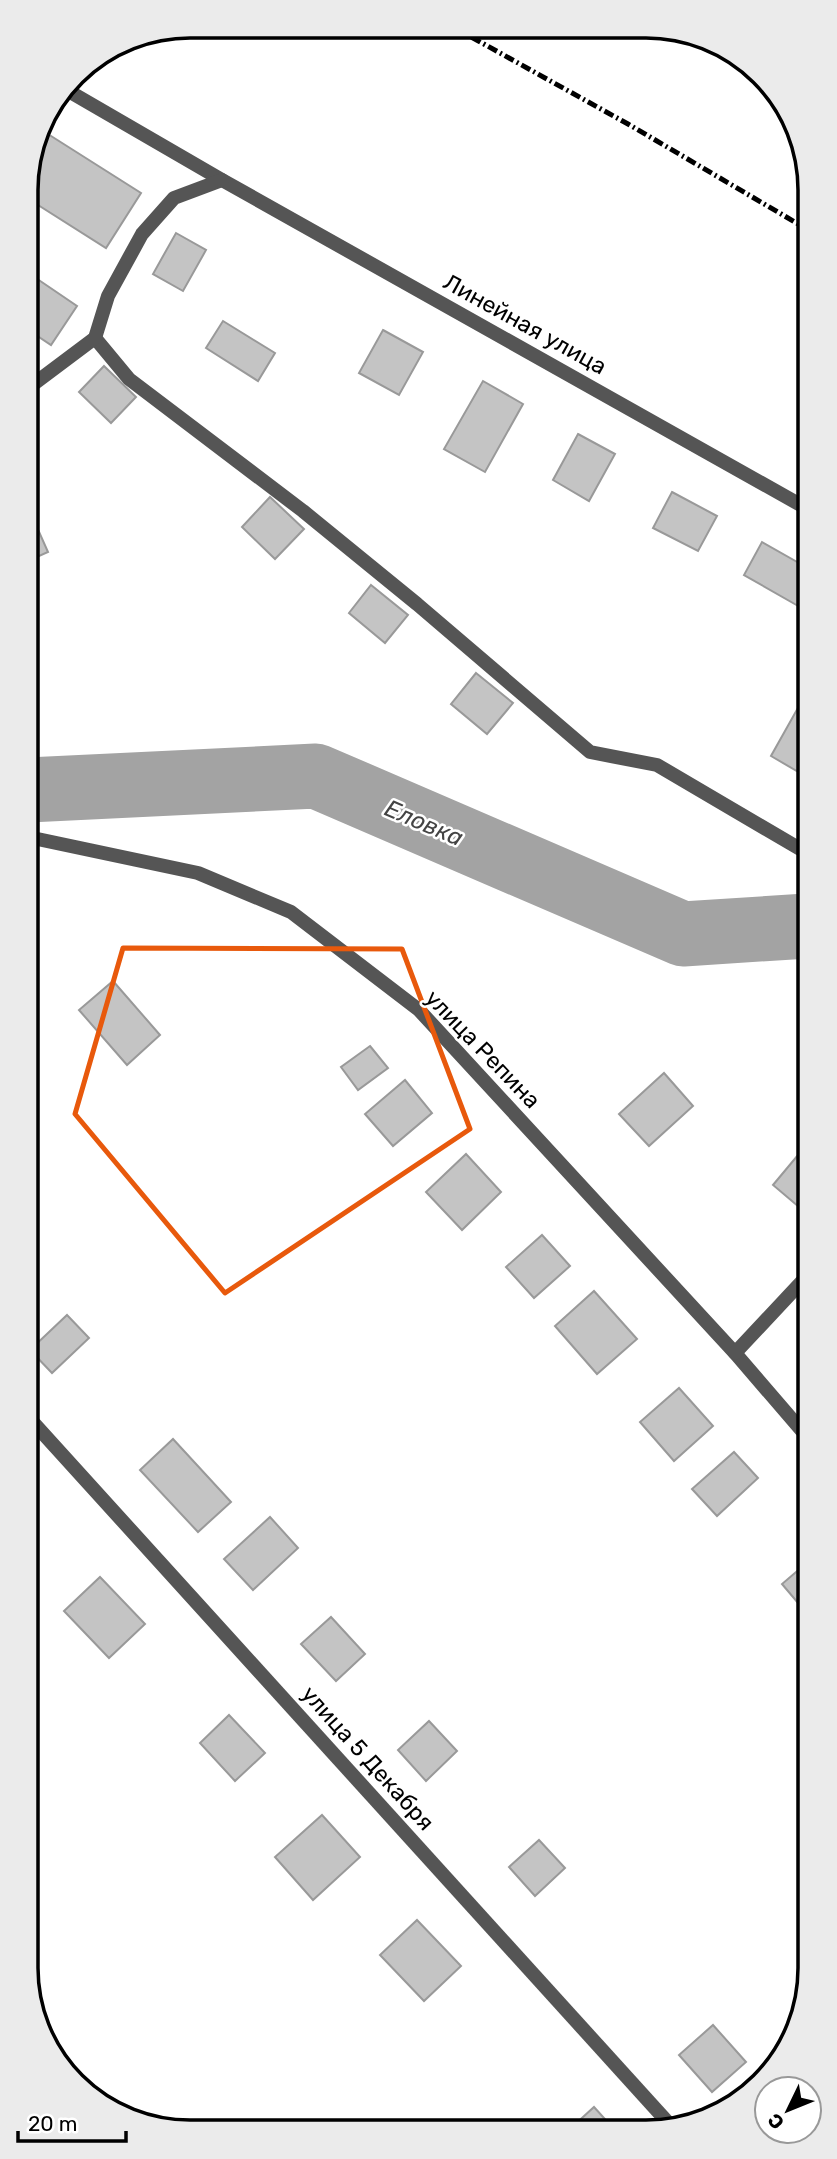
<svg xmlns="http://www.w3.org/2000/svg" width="837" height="2159" font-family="Rubik,sans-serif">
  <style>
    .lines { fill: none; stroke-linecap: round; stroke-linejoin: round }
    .river { stroke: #a3a3a3; stroke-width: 65 }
    .building { fill: #c4c4c4; stroke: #999; stroke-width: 2 }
    .minor { stroke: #555; stroke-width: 14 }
    .rail { stroke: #000; stroke-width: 5; stroke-dasharray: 10 3.5 2 3.5; stroke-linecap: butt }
    .marked { fill: none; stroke: #e8590c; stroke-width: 5; stroke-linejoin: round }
    .labels { text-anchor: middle; stroke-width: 5; stroke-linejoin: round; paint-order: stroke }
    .street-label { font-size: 23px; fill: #000; stroke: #fff }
    .water-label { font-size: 24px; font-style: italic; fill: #444; stroke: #fff }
    .rim { fill: none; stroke: #000; stroke-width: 3.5 }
  </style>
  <rect width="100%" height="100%" fill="#fff"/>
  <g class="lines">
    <path class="river" d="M28 790 316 776 683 934 807 926"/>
  </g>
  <g class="building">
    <path d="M40 129 141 193 106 248 27 198V179Z"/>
    <path d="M176 233 206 250 183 291 153 274Z"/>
    <path d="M27 272 77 306 51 345 27 329Z"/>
    <path d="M223 321 275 353 258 381 206 348Z"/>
    <path d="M383 330 423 352 399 395 359 373Z"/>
    <path d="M104 366 136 397 111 423 79 392Z"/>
    <path d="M483 381 523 404 485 472 444 449Z"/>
    <path d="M578 434 615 454 589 501 553 480Z"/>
    <path d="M672 492 717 516 698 551 653 528Z"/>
    <path d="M270 497 304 529 275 559 242 527Z"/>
    <path d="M28 507 48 552 28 561Z"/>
    <path d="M762 542 806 567 807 597 800 607 744 575Z"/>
    <path d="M371 585 408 615 385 643 349 613Z"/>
    <path d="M476 673 513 703 487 734 451 704Z"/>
    <path d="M799 706 807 710V777L771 756Z"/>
    <path d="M113 981 160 1035 127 1065 79 1010Z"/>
    <path d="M370 1046 388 1068 358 1090 341 1067Z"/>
    <path d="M664 1073 693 1106 649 1146 619 1114Z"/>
    <path d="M405 1080 432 1113 393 1146 365 1114Z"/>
    <path d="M808 1143V1208L805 1212 773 1185Z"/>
    <path d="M466 1154 501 1192 462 1230 426 1192Z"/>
    <path d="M542 1235 570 1266 534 1298 506 1267Z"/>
    <path d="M594 1291 637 1339 597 1374 555 1326Z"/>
    <path d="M67 1315 89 1338 52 1373 30 1350Z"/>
    <path d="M679 1388 713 1426 674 1461 640 1422Z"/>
    <path d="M173 1439 231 1502 198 1532 140 1470Z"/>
    <path d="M734 1452 758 1478 717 1516 692 1489Z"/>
    <path d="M270 1517 298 1548 253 1590 224 1559Z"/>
    <path d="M809 1561V1616L782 1584Z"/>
    <path d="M100 1577 145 1624 109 1658 64 1611Z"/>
    <path d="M331 1617 365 1654 336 1681 301 1644Z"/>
    <path d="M229 1715 265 1753 235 1781 200 1743Z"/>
    <path d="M429 1721 457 1751 426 1781 398 1750Z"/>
    <path d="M322 1815 360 1857 313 1900 275 1857Z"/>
    <path d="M539 1840 565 1868 535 1896 509 1867Z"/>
    <path d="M417 1920 461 1966 424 2001 380 1955Z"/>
    <path d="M713 2025 746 2062 712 2092 679 2055Z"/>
    <path d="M594 2107 613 2128H571Z"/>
  </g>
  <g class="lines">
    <g class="minor">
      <path d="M65 89 222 180 806 508"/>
      <path d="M95 338 129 379 303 511 417 604 590 752 657 765 807 853"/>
      <path d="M27 389 95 338 108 296 142 234 174 198 222 180"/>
      <path d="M28 837 198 873 291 912 419 1010 735 1353 809 1439"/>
      <path d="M735 1353 808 1275"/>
      <path d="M30 1419 672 2127"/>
    </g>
    <path class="rail" d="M455 28 628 124 805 228"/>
  </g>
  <path class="marked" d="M123 948 402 949 470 1129 225 1293 75 1114Z"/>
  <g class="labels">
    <g class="street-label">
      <text transform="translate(525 324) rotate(29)" y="8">Линейная улица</text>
      <text transform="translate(483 1049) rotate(46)" y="8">улица Репина</text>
      <text transform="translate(368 1758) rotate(48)" y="8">улица 5 Декабря</text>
    </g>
    <g class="water-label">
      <text transform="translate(424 823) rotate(23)" y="8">Еловка</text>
    </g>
  </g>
  <path d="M0 0H837V2159H0ZM190 38H646A152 152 0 0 1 798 190V1968A152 152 0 0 1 646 2120H190A152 152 0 0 1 38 1968V190A152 152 0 0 1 190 38Z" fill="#ebebeb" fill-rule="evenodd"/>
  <path class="rim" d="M190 38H646A152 152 0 0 1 798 190V1968A152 152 0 0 1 646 2120H190A152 152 0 0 1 38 1968V190A152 152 0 0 1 190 38Z"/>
  <g transform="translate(788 2110) rotate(227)"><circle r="33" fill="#ffffff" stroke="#999999" stroke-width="2"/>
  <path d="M0-5L12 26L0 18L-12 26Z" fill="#000000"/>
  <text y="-10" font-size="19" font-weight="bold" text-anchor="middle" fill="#000000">С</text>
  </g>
  <path d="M18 2131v10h108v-10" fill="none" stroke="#000000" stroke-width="3.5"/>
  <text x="28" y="2131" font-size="21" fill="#000000" stroke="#ffffff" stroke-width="5" paint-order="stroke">20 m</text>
</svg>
